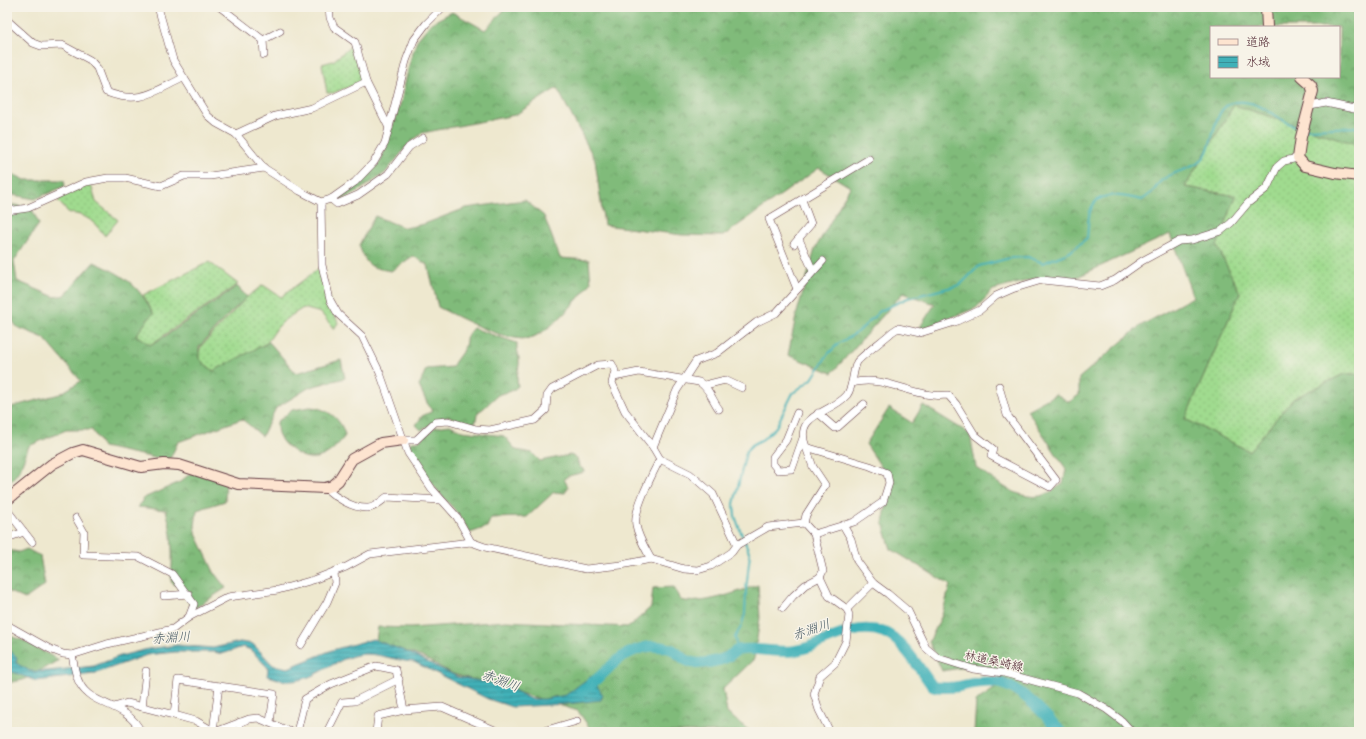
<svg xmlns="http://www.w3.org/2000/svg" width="1366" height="739" font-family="Delius,'Klee One',sans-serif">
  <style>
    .grass { fill: url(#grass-dots); stroke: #757d5d }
    .forest { fill: url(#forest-crowns); stroke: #656d52; fill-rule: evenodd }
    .water { fill: url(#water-rules); stroke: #456872 }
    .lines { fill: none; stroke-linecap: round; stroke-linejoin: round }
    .stream { stroke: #40b1b8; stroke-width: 2 }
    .river { stroke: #40b1b8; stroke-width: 11 }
    .street-casing { stroke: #633d44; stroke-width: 8 }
    .secondary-casing { stroke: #633d44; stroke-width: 12 }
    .street { stroke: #fff; stroke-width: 7 }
    .secondary { stroke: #fde4d0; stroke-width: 10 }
    .labels { text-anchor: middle; stroke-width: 3; stroke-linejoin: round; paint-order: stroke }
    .street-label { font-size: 12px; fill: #4a1f2b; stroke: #f7f3e8 }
    .water-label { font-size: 13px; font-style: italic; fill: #465963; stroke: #f7f3e8 }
  </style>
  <defs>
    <pattern id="grass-dots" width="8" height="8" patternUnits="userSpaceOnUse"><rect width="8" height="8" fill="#a0db8f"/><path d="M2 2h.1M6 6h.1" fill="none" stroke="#8bbc7c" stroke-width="1.8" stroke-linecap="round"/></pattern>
    <pattern id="forest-crowns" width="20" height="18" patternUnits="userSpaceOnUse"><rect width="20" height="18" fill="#80bb7a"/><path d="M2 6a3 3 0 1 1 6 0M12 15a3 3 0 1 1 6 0" fill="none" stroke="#6b9764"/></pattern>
    <pattern id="water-rules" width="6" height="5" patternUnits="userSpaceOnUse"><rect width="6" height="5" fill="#40b1b8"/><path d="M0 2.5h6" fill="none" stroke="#388f96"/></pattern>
  </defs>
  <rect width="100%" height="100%" fill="#f7f3e8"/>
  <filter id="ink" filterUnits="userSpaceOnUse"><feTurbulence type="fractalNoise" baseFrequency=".025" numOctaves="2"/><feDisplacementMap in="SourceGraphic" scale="8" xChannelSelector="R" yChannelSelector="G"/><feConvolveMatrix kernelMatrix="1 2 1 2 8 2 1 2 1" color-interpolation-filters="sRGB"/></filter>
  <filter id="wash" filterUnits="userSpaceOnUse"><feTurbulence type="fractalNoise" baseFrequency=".012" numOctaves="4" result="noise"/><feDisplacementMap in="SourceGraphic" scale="16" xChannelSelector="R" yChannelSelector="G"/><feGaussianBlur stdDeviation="0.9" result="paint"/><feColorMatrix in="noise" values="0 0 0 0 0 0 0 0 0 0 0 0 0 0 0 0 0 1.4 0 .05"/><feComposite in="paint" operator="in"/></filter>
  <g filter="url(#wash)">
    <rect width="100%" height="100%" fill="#eee8cf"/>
    <g class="grass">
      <path d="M351 46 364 81 333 93H327L322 64 333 61Z"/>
      <path d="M1234 105 1359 145V374H1344L1293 399 1249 451 1185 419 1240 293 1217 246 1236 196 1185 187Z"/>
      <path d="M91 184 96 202 118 220 105 236C93 221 88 215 69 213L58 201 67 192Z"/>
      <path d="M209 262 238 284 150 345 136 335 153 313 143 295Z"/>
      <path d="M318 269 338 323 334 329 321 313 303 308 286 319 277 328 267 343 214 371 197 358 201 346 247 297 263 285 281 297Z"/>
    </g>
    <g class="forest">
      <path d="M507 7H1359V145L1234 105 1185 187 1236 196 1217 246 1240 293 1185 419 1249 451 1293 399 1344 374H1359V732H974L976 701 1008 680 973 666 942 671 929 642 942 615 950 585 891 549 883 523 891 482 866 444 889 408 912 423 923 405 970 434 976 467C994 480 1017 500 1040 496 1047 495 1056 488 1063 484L1066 469 1027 410 1056 394 1069 402 1079 395V378L1140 326 1193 297 1170 234 1075 278 1034 279 993 290 976 308 918 330 935 304 903 293 832 373 788 355 796 316 815 249 850 187 819 168 723 236 682 235 604 225 595 160 557 88 515 115 422 133 409 144 385 173 354 194 339 201V198L366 178 381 161 401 102 409 65 417 40 431 23 452 12 485 30ZM1211 27H1339V77H1211Z"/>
      <path d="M7 171 25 180H64L65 186 35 199 7 194Z"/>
      <path d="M525 200 544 216 560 258 589 260 591 283C578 299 551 332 530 338 510 344 457 317 438 307L428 265 413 256 391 271C369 267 367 267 359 245L375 216 405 228 424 224 466 208Z"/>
      <path d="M7 204 31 207 39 224 14 261 17 281 55 297 65 295 94 262C123 275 138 284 153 313L136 335 150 345 167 335 237 286 247 297 225 318 199 347V359L213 371 269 342 296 373 341 360 345 378 310 387 276 408 262 436 242 419 178 442 169 461 103 447 92 430H66L29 446 20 469 12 480H7V408L60 394 81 381 44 338 17 327 7 313Z"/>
      <path d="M473 328 517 343C516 349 519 354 519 359 520 370 515 374 518 386 508 395 506 391 498 395 491 400 486 408 478 412L475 423 467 424 448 416 421 430 416 425 422 416 433 411 427 403 419 386 426 369 452 367C455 360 461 355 464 348 468 339 463 339 473 328Z"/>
      <path d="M310 407C327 408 342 419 345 436 331 454 315 467 293 451 288 447 282 443 280 437 277 433 277 427 277 422L292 410Z"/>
      <path d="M450 425 462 431 504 436 516 450 532 453 540 461 570 455 577 458 579 466 585 471C578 475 569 474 564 479L568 487 565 493 554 492 527 517 491 518 487 527 470 533 455 510 441 495 425 475 407 444 420 440 435 427Z"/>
      <path d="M192 472 226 481 225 501 197 510 195 526 197 536 215 574 226 588 192 610 185 592 171 582C173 558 173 533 166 510L138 507 144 498 180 482Z"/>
      <path d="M27 549 40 556 45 585 25 599 7 591V550L19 552Z"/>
      <path d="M758 585 760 618 754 659 723 689 727 713 751 732H591L592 731 578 711 510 690 453 674 422 657 376 641 378 627 411 628 506 621 629 627 651 607 653 588 674 587 680 600C702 606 736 592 758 585Z"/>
      <path d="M7 635 22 640 59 660 23 680 7 683Z"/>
    </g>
    <path class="water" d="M373 639 405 651 458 677 507 686 530 699H545L566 695 591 676 603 695 601 700 567 704 512 707 488 699 414 662C393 661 374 650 353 656 331 662 312 682 288 681 281 681 274 677 267 676L268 668 251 650 243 647 222 654 214 652H175L147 655 94 674 53 679 36 681 7 670V648L17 657 16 663 30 671H48L94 666 120 656 148 649 177 645 213 648 240 642 253 644 273 665 288 668 332 650Z"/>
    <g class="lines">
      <g class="stream">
        <path d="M1306 129 1359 127"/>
        <path d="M743 538 735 516 734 504 746 452 752 445 763 439 776 427 793 393 812 379 828 354 839 343 858 332 880 311 908 298 960 285 979 266 1010 258 1028 257 1043 263 1070 252 1087 238C1088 231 1088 223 1089 216 1094 187 1122 196 1142 200 1146 197 1151 194 1154 190 1157 187 1158 183 1161 181 1174 169 1200 170 1207 152 1216 133 1213 98 1245 102 1266 104 1280 123 1300 128"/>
        <path d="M737 650 735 637 741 627 745 614 746 590 750 554 745 542"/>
      </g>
      <path class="river" d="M582 690C609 674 612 655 646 647 652 645 668 647 673 650 680 655 686 663 696 663 703 664 719 661 725 658 730 656 734 651 738 650 754 647 775 653 793 651 823 647 850 621 883 632 903 639 920 670 933 687 940 687 948 688 955 687 967 685 979 681 992 682 1020 684 1043 713 1061 732"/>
    </g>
  </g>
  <g filter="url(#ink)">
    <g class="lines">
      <g class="street-casing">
        <g id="street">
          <path d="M158 7 173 60 207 115 216 123 236 134 264 168 300 191 321 202 331 199 355 182 374 162 385 143 406 61 414 40 426 24 443 7"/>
          <path d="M220 7 263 40 264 55"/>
          <path d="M329 7 330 18 334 27 355 42 366 82 389 128"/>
          <path d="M7 20 33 43 41 46 62 45 90 60 97 68 106 92C140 105 153 92 183 78"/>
          <path d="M263 40 280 31"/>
          <path d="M1310 106 1326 103 1354 109 1359 108"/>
          <path d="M236 134 275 116 312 108 366 82"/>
          <path d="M331 199 337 204 358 195 388 174 409 147 423 138"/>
          <path d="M321 202 322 265 330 300 338 314 362 336 380 373 408 453 432 489 457 517 471 542"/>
          <path d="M7 211 28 208 86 182 108 178H125L161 186 184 176H210L264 168"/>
          <path d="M799 239 813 271"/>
          <path d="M794 244 811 224 802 200"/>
          <path d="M797 289 769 219 869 159"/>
          <path d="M614 377 639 372 699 382C709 387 712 400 719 409"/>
          <path d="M852 383C880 375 905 392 932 395 938 396 943 395 948 395L956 404 975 435 993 449 991 456 1050 487 1056 480 1007 415 999 386"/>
          <path d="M705 385 725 380 742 388"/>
          <path d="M797 413 786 440 773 457V464L778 470 792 469 803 438"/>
          <path d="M818 413 835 428 838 427 864 404"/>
          <path d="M403 440H416L435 422 448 421 476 429 490 430 535 420 546 410 547 396 552 389 598 365 612 364 615 371 612 383 625 411 653 447"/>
          <path d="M660 459 690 474 713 494 737 545"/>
          <path d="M325 488C335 497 353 509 368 508 375 508 381 501 387 497L441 500"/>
          <path d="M7 510 32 542"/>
          <path d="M76 518 84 532 83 555 139 557 172 574 194 604 189 617"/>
          <path d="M804 523 806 515 825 485 813 467 806 447"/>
          <path d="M843 525 851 539 857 561 873 583 888 594 908 611 926 648 938 658 973 669 1004 673 1078 693 1106 709 1122 721 1132 732"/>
          <path d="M814 534 854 522 883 502 889 483 887 473 870 466 806 447C793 413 831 414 847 395 854 385 852 372 857 362 860 357 886 338 892 332L898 328 920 333 955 322 980 310 996 296 1012 289 1042 280 1100 286 1115 280 1142 261 1179 241 1192 240 1221 231 1231 223 1248 203 1267 188 1277 167 1284 161 1298 158"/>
          <path d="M7 538 24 532"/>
          <path d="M651 559C645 548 638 537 636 525 633 510 653 473 660 459L653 447 677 390 696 361 717 353 757 322 776 313 823 261"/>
          <path d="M820 577 829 596 847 609 849 615 846 641 835 663 820 676 814 694 819 710 830 732"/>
          <path d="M164 596 189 594"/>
          <path d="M847 609 873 583"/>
          <path d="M7 622 9 626 50 649 63 654 72 655 107 644 173 629 189 617 228 597 278 590 313 580 346 567 370 554 471 542 485 547 586 569 621 565 651 559 684 569 698 570 711 566 732 552 737 545 768 527 804 523 814 534 823 571 820 577 805 585 793 596 783 608"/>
          <path d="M301 645 327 602 335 583 334 572"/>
          <path d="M72 655C74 664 75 676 80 684 92 707 127 702 141 732"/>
          <path d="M114 707 127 703 174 715 196 721 215 732"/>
          <path d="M142 707 146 671"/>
          <path d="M174 715 178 680 274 694 270 722"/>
          <path d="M213 731 219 686"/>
          <path d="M215 732 249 719 258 718 291 732"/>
          <path d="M240 732V722"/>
          <path d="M297 732 305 699 331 684 376 666 396 670 404 710"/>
          <path d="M327 732 342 702 355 701 399 679"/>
          <path d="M376 732 378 716 404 710 442 707 499 732"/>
          <path d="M540 732 577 721"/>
        </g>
      </g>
      <g class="secondary-casing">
        <g id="secondary">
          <path d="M1266 7 1267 27"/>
          <path d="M1302 77 1311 85 1313 91 1301 137 1298 158 1305 166 1335 173 1359 176"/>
          <path d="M7 500 52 464 73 453 83 450 141 467 164 464 179 465 238 484 325 488 332 486 338 481 352 459 381 443 403 440"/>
        </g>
      </g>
      <use href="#street" class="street"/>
      <use href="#secondary" class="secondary"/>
    </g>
  </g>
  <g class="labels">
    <g class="street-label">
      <text transform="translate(994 661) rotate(12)" y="4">林道桑崎線</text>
    </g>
    <g class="water-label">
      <text transform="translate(811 629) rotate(-19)" y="5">赤淵川</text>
      <text transform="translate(171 637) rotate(-4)" y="5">赤淵川</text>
      <text transform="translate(501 680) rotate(20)" y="5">赤淵川</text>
    </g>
  </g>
  <rect width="1366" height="739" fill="none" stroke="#f7f3e8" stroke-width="24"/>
  <rect x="1210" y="26" width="130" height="52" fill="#f7f3e8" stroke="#b29e9c"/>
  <rect x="1218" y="39" width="20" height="6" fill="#fde4d0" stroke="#b29e9c"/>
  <text x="1246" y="46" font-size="12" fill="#4a1f2b">道路</text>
  <rect x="1218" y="56" width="20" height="12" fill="url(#water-rules)" stroke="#b29e9c"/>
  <text x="1246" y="66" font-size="12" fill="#4a1f2b">水域</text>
</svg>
